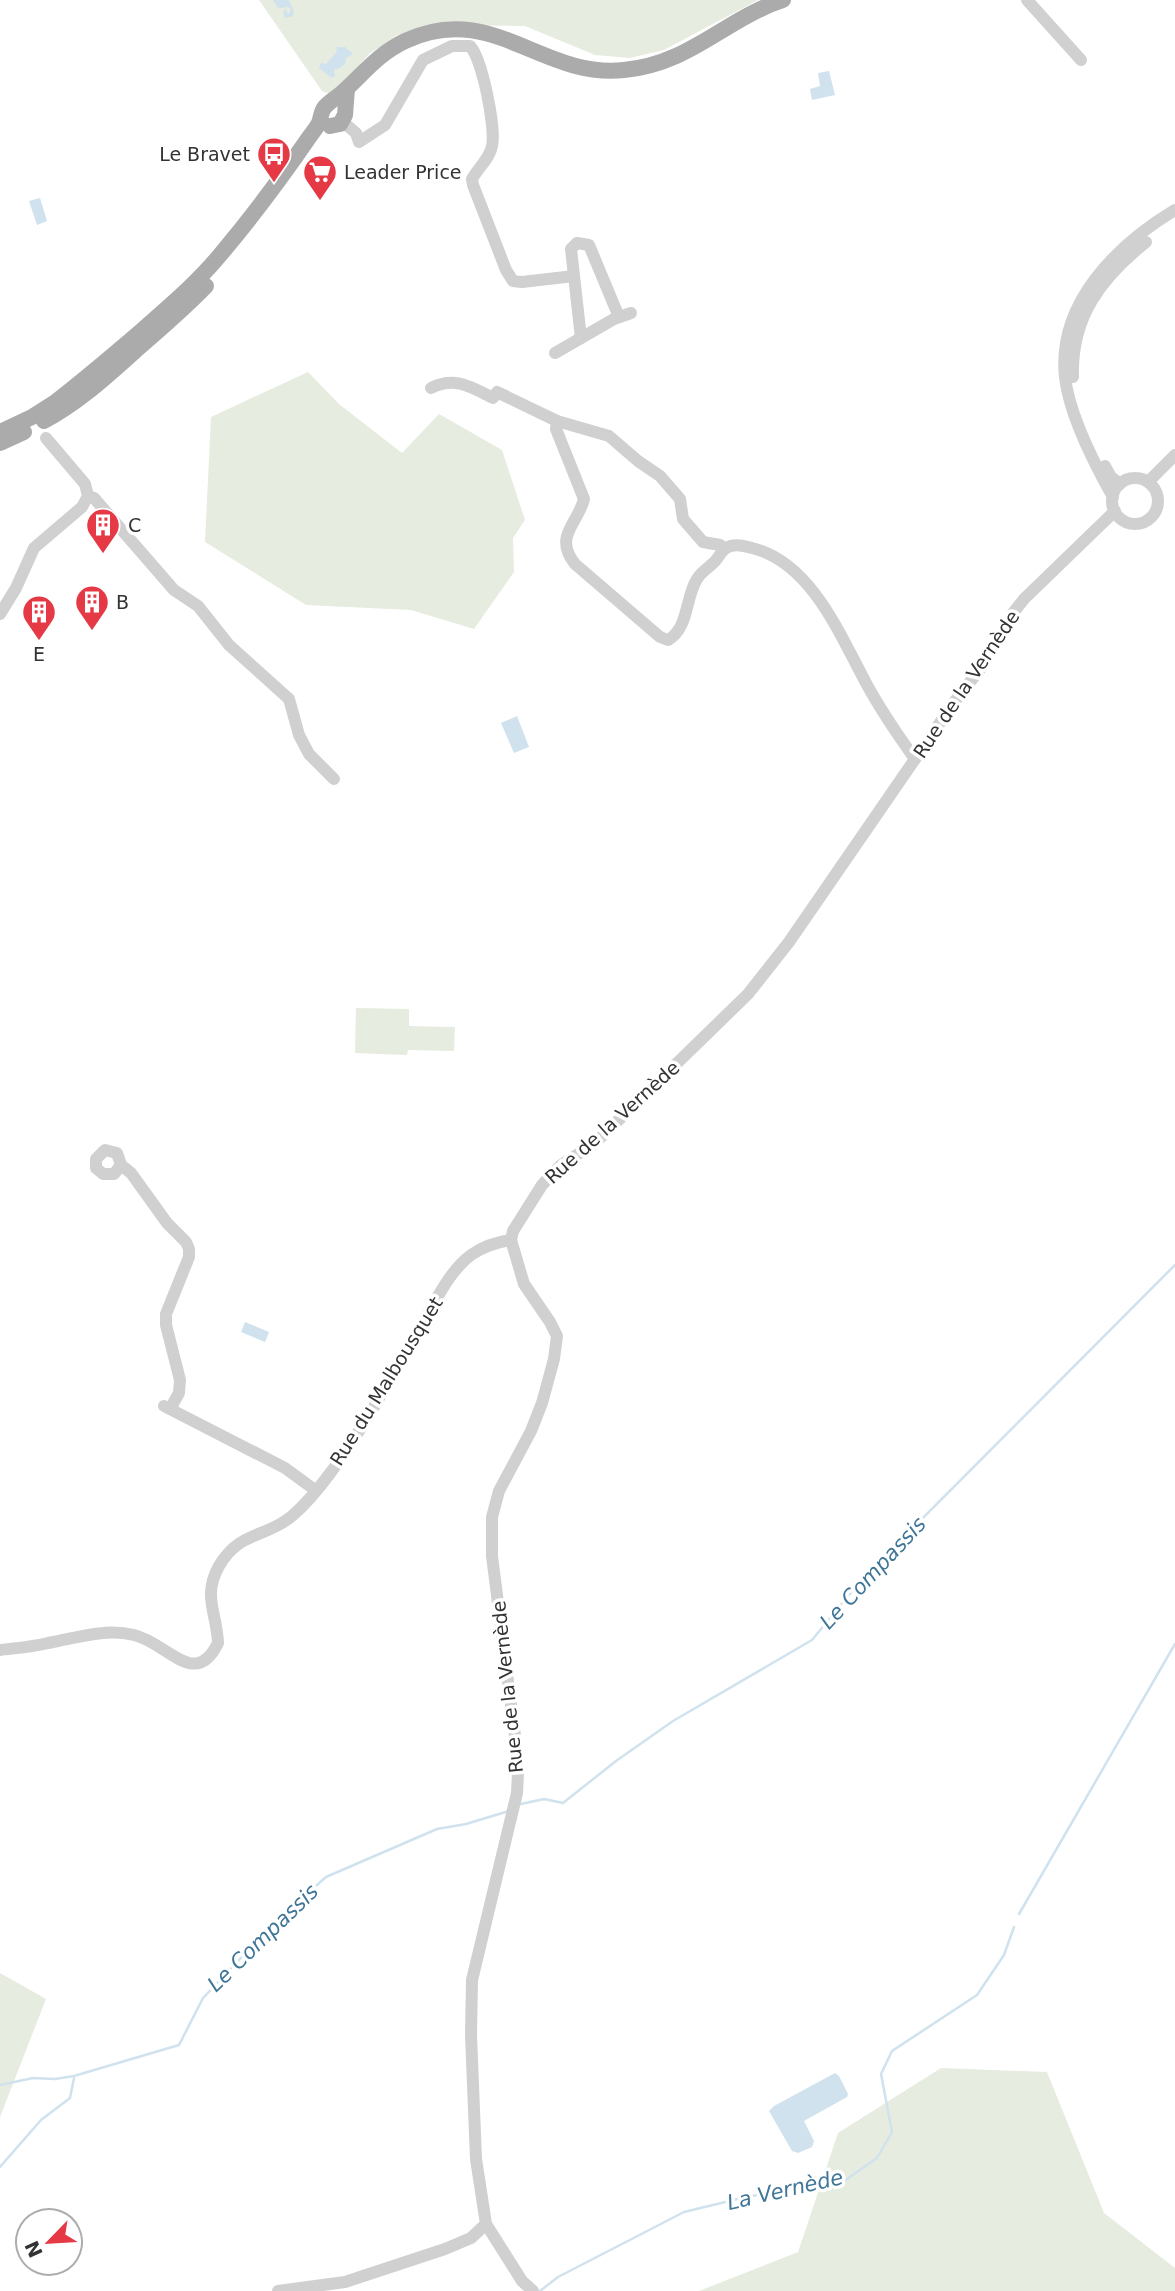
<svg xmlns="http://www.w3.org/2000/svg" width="1175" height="2291" font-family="'DejaVu Sans',sans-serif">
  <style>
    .green { fill: #e6ecdf }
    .water { fill: #cfe2ee }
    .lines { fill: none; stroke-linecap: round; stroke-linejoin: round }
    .stream { stroke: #cfe2ee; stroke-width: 2.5 }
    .minor { stroke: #d0d0d0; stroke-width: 12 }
    .major { stroke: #ababab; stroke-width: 16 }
    .labels { text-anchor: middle; stroke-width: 7; stroke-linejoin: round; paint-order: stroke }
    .poi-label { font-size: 19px; fill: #333; stroke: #fff; text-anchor: start }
    .street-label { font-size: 19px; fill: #333; stroke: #fff }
    .water-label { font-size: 21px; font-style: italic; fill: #3f7597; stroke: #fff }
  </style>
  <rect width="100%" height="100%" fill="#fff"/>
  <g class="green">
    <path d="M259 0H758L664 50 630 58 595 55 525 26 429 25 397 35 369 54 334 95 322 91Z"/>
    <path d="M308 372 339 404 402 453 439 414 502 450 525 520 513 538 514 572 474 629 411 610 306 605 205 542 211 417Z"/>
    <path d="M356 1008 409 1009V1026L455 1027 454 1051 408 1050 407 1055 355 1053Z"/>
    <path d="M0 1973 46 1999 0 2117Z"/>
    <path d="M941 2068 1047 2072 1104 2213 1175 2268V2291H699L798 2252 838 2133Z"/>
  </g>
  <g class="water">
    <path d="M273 0H289L294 12 293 16 285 18 283 11 286 9 288 15 291 9 288 7 278 8Z"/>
    <path d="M337 47H345L353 54 346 58 345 64 338 69H334L335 76 332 78 319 68 321 63 326 64 336 53Z"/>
    <path d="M829 71 835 95 812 100 810 89 820 86 818 73Z"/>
    <path d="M40 198 47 221 37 225 29 201Z"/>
    <path d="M517 716 529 747 514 753 501 723Z"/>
    <path d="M245 1322 269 1332 265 1342 241 1332Z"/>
    <path d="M835 2073 839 2076 848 2094 847 2097 804 2121 814 2141 812 2147 798 2153 792 2151 769 2111 774 2106Z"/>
  </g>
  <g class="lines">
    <g class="stream">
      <path d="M521 1804 544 1799 563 1803 616 1761 673 1721 812 1640 862 1579 1175 1265"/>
      <path d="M1019 1914 1175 1644"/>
      <path d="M0 2085 33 2078 55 2079 74 2076 179 2045 203 1998 274 1923 326 1877 437 1829 466 1824 509 1811"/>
      <path d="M0 2167 41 2120 70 2098 74 2078"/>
      <path d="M540 2291 558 2277 684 2212 746 2197 844 2181 877 2158 892 2132 881 2074 892 2051 977 1995 1004 1955 1014 1927"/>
    </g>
    <g class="minor">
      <path d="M1027 0 1081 60"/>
      <path d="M343 122 356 133 359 142 385 125 423 60 452 46H470C482 58 496 128 492 146 490 158 478 168 472 179L473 185 506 270 513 281 522 282 574 276"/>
      <path d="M581 338 571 249 577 243 589 245 619 317"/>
      <path d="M555 353 614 319 631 313"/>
      <path d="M1073 377C1071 317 1101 278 1146 242"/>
      <path d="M431 388C455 376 471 387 493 398L497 392 557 421"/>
      <path d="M1105 466 1111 477 1120 484"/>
      <circle cx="1135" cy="501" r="23"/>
      <path d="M1148 482 1175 455"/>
      <path d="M88 496 94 498 174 590 198 606 229 645 289 699 299 735 309 754 334 779"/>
      <path d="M1113 497C1095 465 1069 414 1065 377 1057 303 1117 245 1175 210"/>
      <path d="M725 549 720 545 703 542 683 519 680 499 660 476 638 461 609 436 557 421 556 429 584 499C578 524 553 536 575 564L660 637 668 640C689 628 685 598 697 579 701 572 707 569 712 564 718 560 720 552 726 548 735 543 743 546 752 548 811 562 840 635 866 683 880 709 897 734 915 759"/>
      <path d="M0 614 16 588 34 548 82 507 88 496 85 484 46 438"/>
      <path d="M121 1165 114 1174H103L96 1168V1159L105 1150 117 1153 121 1165 131 1173 167 1223 186 1242 189 1249V1257L166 1314V1325L180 1380 179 1393 170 1409"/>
      <path d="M164 1406 285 1468 315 1490"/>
      <path d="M0 1650C16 1648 32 1647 48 1643 77 1638 104 1628 134 1635 168 1643 195 1690 218 1643 217 1613 202 1596 219 1566 239 1531 266 1538 292 1516 320 1492 346 1451 366 1420 388 1384 408 1346 430 1310 441 1291 453 1268 471 1255 482 1247 497 1242 511 1240"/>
      <path d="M278 2291 345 2282 445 2249 471 2238 486 2224"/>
      <path d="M533 2291 522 2281 486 2224 476 2159 471 2035 472 1980 517 1793 518 1773 515 1736 492 1556V1517L499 1491 531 1431 542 1403 554 1359 557 1336 550 1322 524 1284 511 1240 513 1231 542 1185 561 1165 594 1144 748 994 789 942 955 701 981 668 1013 613 1024 599 1115 511"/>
    </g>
    <g class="major">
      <path d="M330 126 340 124 345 115 347 89"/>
      <path d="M44 421C78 403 106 377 134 352 159 330 184 309 206 286"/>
      <path d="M0 432 32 417 54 403C84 380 112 356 140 332 168 307 197 283 220 255 252 217 282 177 310 136 313 132 317 127 319 123 321 118 321 112 324 108 328 102 338 97 344 91 365 72 378 54 405 41 492 0 541 79 624 70 690 64 725 19 783 0"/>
      <path d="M0 443 24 432"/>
    </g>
  </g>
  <defs>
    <g id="bus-pin" transform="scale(1.75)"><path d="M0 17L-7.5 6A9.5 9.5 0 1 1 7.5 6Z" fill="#e63946" stroke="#fff"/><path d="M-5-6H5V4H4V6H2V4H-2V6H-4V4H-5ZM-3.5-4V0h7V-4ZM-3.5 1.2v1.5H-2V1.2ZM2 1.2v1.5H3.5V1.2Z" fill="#fff"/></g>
    <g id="supermarket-pin" transform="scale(1.75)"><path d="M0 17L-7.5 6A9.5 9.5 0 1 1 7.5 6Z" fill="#e63946" stroke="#fff"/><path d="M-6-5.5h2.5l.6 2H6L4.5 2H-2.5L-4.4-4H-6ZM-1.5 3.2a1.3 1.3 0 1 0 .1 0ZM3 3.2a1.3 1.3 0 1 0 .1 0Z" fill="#fff"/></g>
    <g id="building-pin" transform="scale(1.75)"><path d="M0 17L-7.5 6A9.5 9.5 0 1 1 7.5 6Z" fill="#e63946" stroke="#fff"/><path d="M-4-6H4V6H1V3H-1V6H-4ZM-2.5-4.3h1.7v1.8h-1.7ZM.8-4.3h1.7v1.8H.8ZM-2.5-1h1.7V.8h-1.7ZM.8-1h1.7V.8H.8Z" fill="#fff"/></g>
  </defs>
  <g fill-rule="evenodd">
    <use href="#bus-pin" x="274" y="154"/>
    <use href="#supermarket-pin" x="320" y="172"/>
    <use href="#building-pin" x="103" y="525"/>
    <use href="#building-pin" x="92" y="602"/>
    <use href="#building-pin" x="39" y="612"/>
  </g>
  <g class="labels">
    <g class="poi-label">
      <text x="250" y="161" text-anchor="end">Le Bravet</text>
      <text x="344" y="179">Leader Price</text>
      <text x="128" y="532">C</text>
      <text x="116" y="609">B</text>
      <text x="39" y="661" text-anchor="middle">E</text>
    </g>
    <g class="street-label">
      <text transform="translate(966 684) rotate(-56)" y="7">Rue de la Vernède</text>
      <text transform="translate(612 1122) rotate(-42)" y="7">Rue de la Vernède</text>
      <text transform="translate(386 1381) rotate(-58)" y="7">Rue du Malbousquet</text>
      <text transform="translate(507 1687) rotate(-96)" y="7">Rue de la Vernède</text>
    </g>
    <g class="water-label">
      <text transform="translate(873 1573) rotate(-47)" y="7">Le Compassis</text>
      <text transform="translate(263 1938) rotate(-44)" y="7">Le Compassis</text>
      <text transform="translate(785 2190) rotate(-13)" y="7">La Vernède</text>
    </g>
  </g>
  <g transform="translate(49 2242) rotate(245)"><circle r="33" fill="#ffffff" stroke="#adadad" stroke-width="2"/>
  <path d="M0-5L12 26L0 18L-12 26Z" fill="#e63946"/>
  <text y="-10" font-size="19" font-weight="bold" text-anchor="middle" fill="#333333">N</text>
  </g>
</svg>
